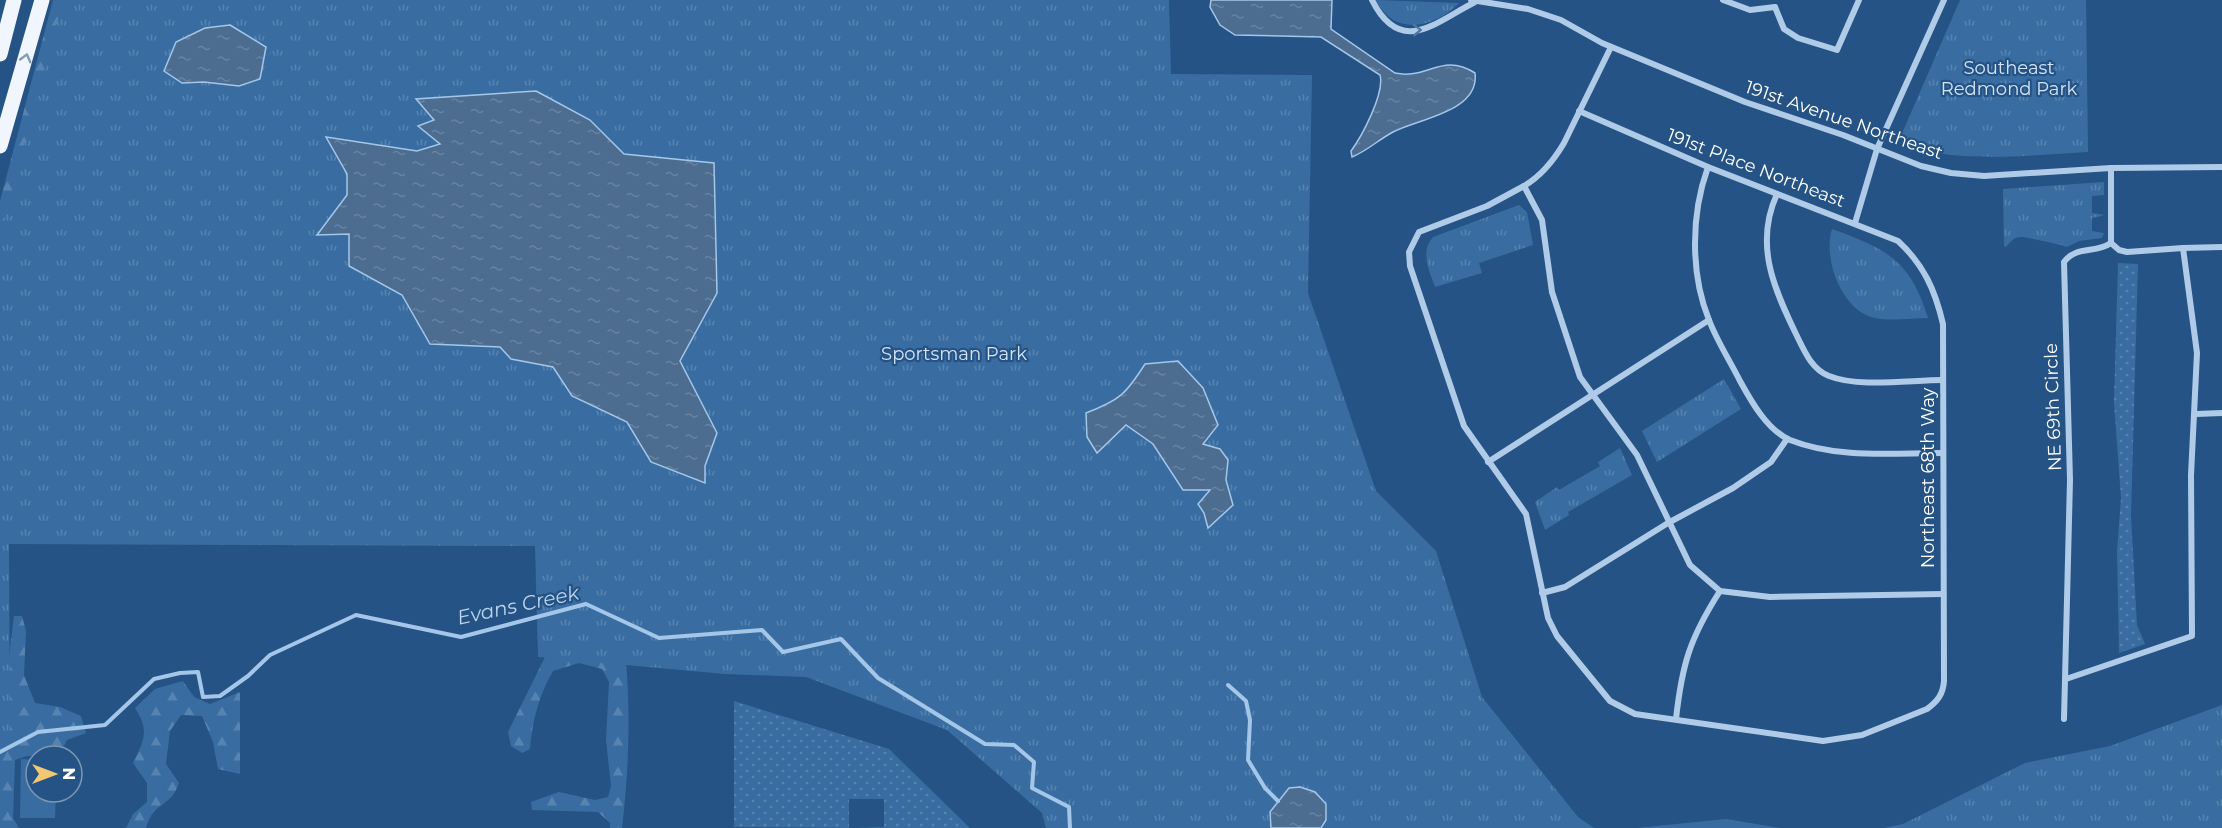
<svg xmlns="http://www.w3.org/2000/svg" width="2222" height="828" font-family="Montserrat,sans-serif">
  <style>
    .grass { fill: url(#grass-dots) }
    .forest { fill: url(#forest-firs) }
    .park { fill: url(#park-tufts) }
    .pitch { fill: #396da2 }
    .water { fill: url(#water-ripples); stroke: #a3c6e9; stroke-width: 1.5 }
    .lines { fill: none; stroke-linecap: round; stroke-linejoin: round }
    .stream { stroke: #a3c6e9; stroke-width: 4 }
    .minor { stroke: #afcbe8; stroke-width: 6 }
    .primary { stroke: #f1f6fe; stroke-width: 15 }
    .oneway { stroke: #4e77a3 }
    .oneway2 { stroke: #819cbb }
    .labels { text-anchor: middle; stroke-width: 4.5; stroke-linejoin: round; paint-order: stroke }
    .park-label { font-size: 18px; fill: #d3e4f6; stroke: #255385 }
    .street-label { font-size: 18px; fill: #fff; stroke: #255385 }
    .water-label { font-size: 20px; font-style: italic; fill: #bad5ef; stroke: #255385 }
  </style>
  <defs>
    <pattern id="grass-dots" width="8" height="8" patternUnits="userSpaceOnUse" patternTransform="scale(1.5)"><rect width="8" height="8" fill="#396da2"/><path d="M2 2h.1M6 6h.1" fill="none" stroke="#5783b0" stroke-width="1.8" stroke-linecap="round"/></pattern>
    <pattern id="forest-firs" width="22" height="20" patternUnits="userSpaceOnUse" patternTransform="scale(1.5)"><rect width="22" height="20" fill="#396da2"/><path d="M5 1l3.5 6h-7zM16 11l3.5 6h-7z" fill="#5783b0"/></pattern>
    <pattern id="park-tufts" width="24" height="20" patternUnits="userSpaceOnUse" patternTransform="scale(1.5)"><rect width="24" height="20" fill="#396da2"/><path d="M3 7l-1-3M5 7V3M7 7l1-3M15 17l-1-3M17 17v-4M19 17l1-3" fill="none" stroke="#5783b0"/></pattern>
    <pattern id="water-ripples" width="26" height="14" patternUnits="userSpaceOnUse" patternTransform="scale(1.5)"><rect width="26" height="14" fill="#4c6d90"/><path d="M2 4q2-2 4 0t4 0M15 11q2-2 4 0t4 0" fill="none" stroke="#6783a1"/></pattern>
  </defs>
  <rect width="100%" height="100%" fill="#255385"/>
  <g class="grass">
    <path d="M2118 263 2138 264 2131 516 2137 625 2145 644 2119 653 2117 551 2121 498 2114 402Z"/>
    <path d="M734 701 889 749 970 828H857L884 827V799H849V828L734 827Z"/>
  </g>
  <g class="forest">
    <path d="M53 0H148L0 236V201Z"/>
    <path d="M14 616H22L26 631 24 675 35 703 60 707 81 716 86 733 67 740 59 756H27L15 760 13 818 19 828H0V731Z"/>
    <path d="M625 651C631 711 629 768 622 828H610V823L598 812 532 810 531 802 559 792 595 800 608 797 611 786 606 740 609 682 602 669 579 663 553 671C539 695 532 722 530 749L522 753 511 746 508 732 547 653Z"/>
    <path d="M183 681 194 697 210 704 240 692V774L218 769 213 742 202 716 181 715 170 731 166 764 179 783C171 808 154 800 146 828H126L133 814 147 802V783L133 763C144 740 150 731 135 708L155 689Z"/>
  </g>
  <g class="park">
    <path d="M63 0H1169L1171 74 1312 75 1308 293 1376 491 1436 551 1482 697 1578 817 1594 828H1046L1042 813 947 730 806 677 725 674 538 657 535 546 9 544 10 741 0 746V234Z"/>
    <path d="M1376 0 1459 3C1435 28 1394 37 1376 0Z"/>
    <path d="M1960 0H2086L2088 152C2048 154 1927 167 1900 138Z"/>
    <path d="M2104 182V195L2092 196V213L2105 215 2092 218V231L2104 233 2102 238 2079 241 2067 247C2064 245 2026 237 2021 237 2014 237 2010 242 2006 247L2004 246 2003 189Z"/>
    <path d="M1519 205 1527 212 1533 245 1479 263 1482 273 1435 287C1429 270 1420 252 1433 237Z"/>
    <path d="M1832 229C1886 249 1910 259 1928 318 1910 318 1888 322 1871 317 1840 307 1823 257 1832 229Z"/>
    <path d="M1724 379 1741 409 1657 462 1642 431Z"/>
    <path d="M1620 448 1632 475 1568 512 1569 515 1545 530 1535 502 1557 487 1559 490 1600 466 1598 462Z"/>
    <path d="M2222 705V828H1884L1903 824 2025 763 2110 746Z"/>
    <path d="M1726 819 1780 828H1637Z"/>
  </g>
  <path class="pitch" d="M21 759 36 760V792H56L55 818H20Z"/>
  <g class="water">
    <path d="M1211 0H1332L1331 29 1395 73C1427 80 1442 52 1475 73 1480 112 1417 119 1393 132 1378 140 1367 151 1352 157L1351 151C1362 136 1385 93 1380 75L1321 37 1235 35 1220 25 1210 7Z"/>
    <path d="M230 25 266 47 260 79 239 86 204 82 182 83 164 71 176 42 205 28Z"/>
    <path d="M536 91 590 120 624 154 714 163 717 293 680 361 717 433 705 466V483L651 462 627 422 572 396 553 367 511 359 500 347 430 344 402 295 349 266V234L317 235 347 195V174L326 137 417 151 440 144 418 126 434 120 416 99Z"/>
    <path d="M1178 361 1203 388 1218 425 1203 444 1220 449 1228 460 1226 480 1233 505 1208 528 1204 513 1198 504 1210 490H1183L1153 444 1126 425 1097 453 1087 437 1086 413C1120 400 1126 394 1145 364Z"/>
    <path d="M1300 787 1315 792 1326 804V820L1321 828H1271L1270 812 1289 788Z"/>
  </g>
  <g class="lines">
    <g class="stream">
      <path d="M1228 685 1246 701 1250 720 1248 760 1265 788 1278 801"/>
      <path d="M0 752 38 732 105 725 154 679 180 673 198 672 203 697 220 696 248 676 270 655 356 615 461 637 586 604 659 638 762 630 783 652 841 639 878 678 985 744 1014 745 1034 762 1032 788 1069 807 1070 828"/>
    </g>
    <g class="minor">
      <path d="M1372 0C1401 58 1437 21 1475 2"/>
      <path d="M1471 0 1528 9 1561 20 1602 43 1745 102 1843 135 1921 166 1951 173 1984 176 2111 168 2222 167"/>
      <path d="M1723 0 1750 10 1775 7"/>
      <path d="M1775 7 1784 29 1798 38 1837 50 1859 0"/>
      <path d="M1611 47 1564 143C1554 160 1541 176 1524 186L1542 220 1552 292 1580 377 1637 455 1690 565 1720 591C1690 638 1682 664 1676 719"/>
      <path d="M1708 167C1691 214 1690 273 1709 320 1717 341 1730 361 1740 381 1751 401 1767 430 1790 440 1838 459 1892 453 1943 453"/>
      <path d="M2111 168V243"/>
      <path d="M1524 186 1487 206 1419 232 1409 252 1410 266 1464 426 1526 514 1548 618 1557 636 1610 701 1635 714 1823 741 1862 735 1927 709C1938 701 1943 694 1944 681L1943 324C1935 290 1924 265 1898 241L1708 167 1579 111"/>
      <path d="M1777 194C1754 244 1774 289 1796 334 1804 350 1811 369 1829 376 1859 388 1910 380 1943 380"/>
      <path d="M1855 223 1877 149 1944 0"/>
      <path d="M2183 248 2222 247"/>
      <path d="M2196 414 2222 413"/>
      <path d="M1488 462 1709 320"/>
      <path d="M1720 591 1770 597 1943 594"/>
      <path d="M1542 593 1565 587 1668 523 1733 488 1771 462 1787 439"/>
      <path d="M2064 719 2070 480 2064 262C2077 245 2095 254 2111 243L2119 250 2127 252 2183 248 2197 353 2191 475 2192 636 2066 679"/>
    </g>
    <g class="primary">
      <path d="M0 54 14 0"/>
      <path d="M0 146 42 0"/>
    </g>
  </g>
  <defs><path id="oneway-chevron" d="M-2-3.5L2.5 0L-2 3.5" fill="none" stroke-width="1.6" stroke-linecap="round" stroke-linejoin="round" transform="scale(1.5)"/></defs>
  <use class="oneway" href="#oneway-chevron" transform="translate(1417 30) rotate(-2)"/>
  <use class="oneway2" href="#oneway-chevron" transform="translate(26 58) rotate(-75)"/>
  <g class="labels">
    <g class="park-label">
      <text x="2009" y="74">Southeast<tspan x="2009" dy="21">Redmond Park</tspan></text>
      <text x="954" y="360">Sportsman Park</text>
    </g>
    <g class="street-label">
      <text transform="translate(1844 120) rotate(19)" y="6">191st Avenue Northeast</text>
      <text transform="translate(1756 168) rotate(21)" y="6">191st Place Northeast</text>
      <text transform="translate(2053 407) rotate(-92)" y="6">NE 69th Circle</text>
      <text transform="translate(1928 478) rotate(-90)" y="6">Northeast 68th Way</text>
    </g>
    <g class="water-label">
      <text transform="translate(518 605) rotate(-12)" y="7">Evans Creek</text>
    </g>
  </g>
  <g transform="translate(54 774) rotate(90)"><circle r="28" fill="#255385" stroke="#7c98b6" stroke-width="1.5"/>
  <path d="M0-4.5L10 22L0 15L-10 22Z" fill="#f2c873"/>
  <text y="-9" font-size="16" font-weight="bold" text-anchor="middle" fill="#ffffff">N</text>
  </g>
</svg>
